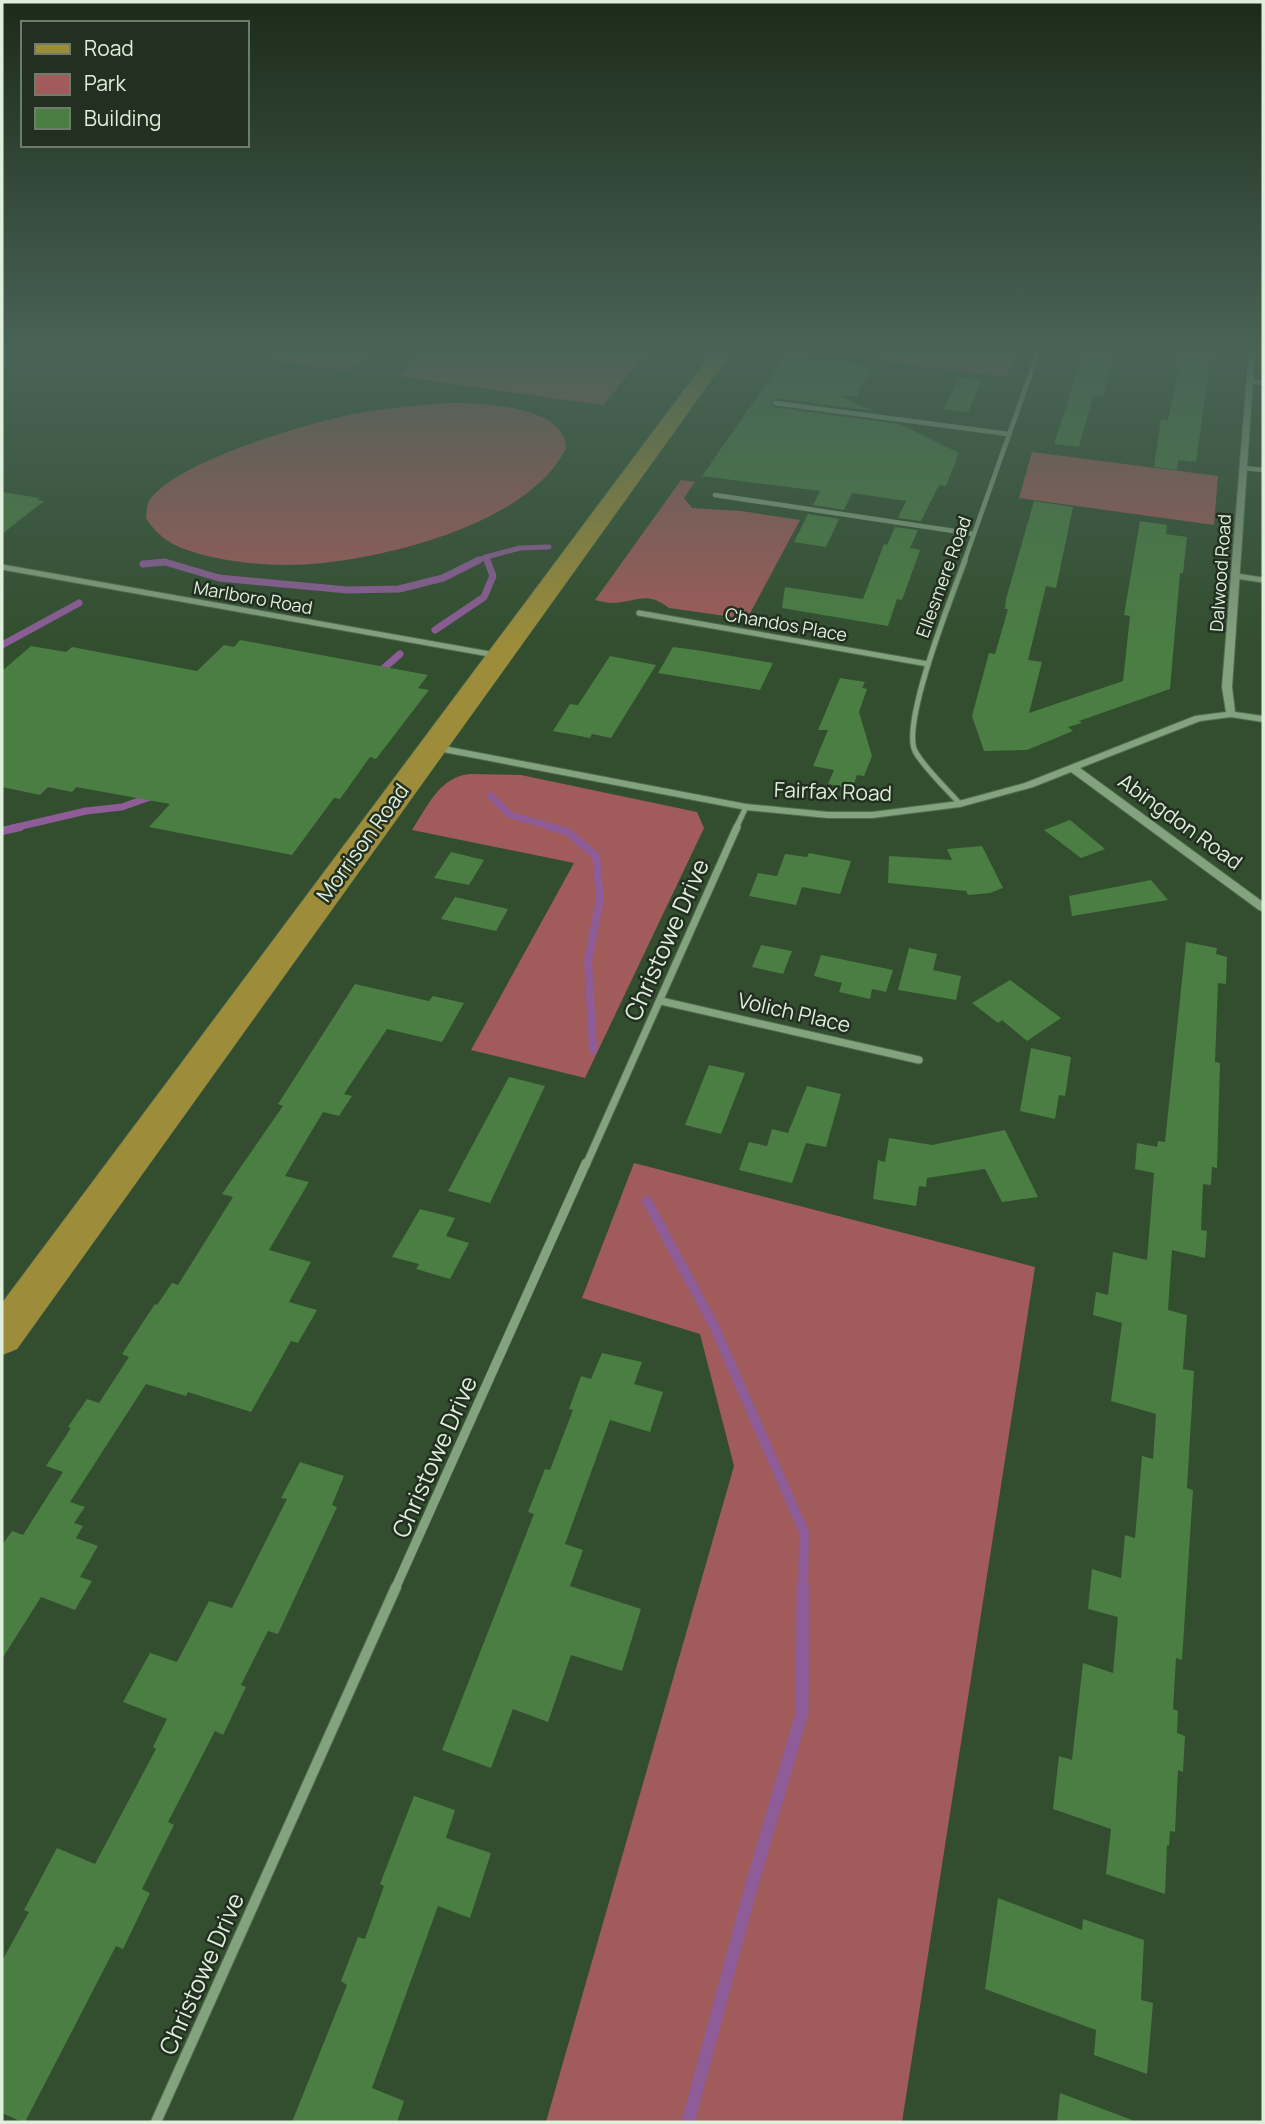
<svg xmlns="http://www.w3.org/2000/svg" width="1265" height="2124" font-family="Manrope,sans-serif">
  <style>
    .green { fill: #a15b5a }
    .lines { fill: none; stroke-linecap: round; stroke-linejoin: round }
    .stream-far4 { stroke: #8e5c97; stroke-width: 5 }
    .stream-far3 { stroke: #8e5c97; stroke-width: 7 }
    .stream-far2 { stroke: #8e5c97; stroke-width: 8 }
    .stream-far1 { stroke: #8e5c97; stroke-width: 10 }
    .stream { stroke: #8e5c97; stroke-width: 13 }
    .building { fill: #4a7e42 }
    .minor-far4-casing { stroke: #536c50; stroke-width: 5 }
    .minor-far3-casing { stroke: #536c50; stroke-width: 7 }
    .minor-far2-casing { stroke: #536c50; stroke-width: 9 }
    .minor-far1-casing { stroke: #536c50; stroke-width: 10 }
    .minor-casing { stroke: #536c50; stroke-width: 12 }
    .tertiary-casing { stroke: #536c50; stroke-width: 2 }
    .primary-casing { stroke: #536c50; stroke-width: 1 }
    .minor-far4 { stroke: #83a27e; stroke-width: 4.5 }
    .minor-far3 { stroke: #83a27e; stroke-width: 5 }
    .minor-far2 { stroke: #83a27e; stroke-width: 7 }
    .minor-far1 { stroke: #83a27e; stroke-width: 9 }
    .minor { stroke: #83a27e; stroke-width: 10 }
    .tertiary { fill: #83a27e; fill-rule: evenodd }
    .primary { fill: #9d8d3a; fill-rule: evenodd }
    .labels { text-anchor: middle; stroke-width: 5; stroke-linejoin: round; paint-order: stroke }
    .far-street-label { font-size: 18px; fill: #deefdb; stroke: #233021 }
    .street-label { font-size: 21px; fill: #deefdb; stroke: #233021 }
    .near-street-label { font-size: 24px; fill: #deefdb; stroke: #233021 }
  </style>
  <rect width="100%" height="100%" fill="#324e2e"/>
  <g class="green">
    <path d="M285 350H373L349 371 272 361Z"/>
    <path d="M426 350H621L646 354 603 405 397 376Z"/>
    <path d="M858 350H1017L1007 377 884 362 887 354Z"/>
    <path d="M449 403C479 403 566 405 566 448 531 521 397 555 323 563 287 567 247 565 212 557 184 550 162 544 146 518 147 511 146 504 151 498 181 460 305 424 353 414 384 408 417 405 449 403Z"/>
    <path d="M1032 452 1218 476 1214 525 1019 498Z"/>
    <path d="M681 480 695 482 684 498 692 508 741 511 800 520 747 619 669 608C646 590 636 602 613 603 607 603 601 601 595 600Z"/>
    <path d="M470 774 521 775 697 812 704 828 585 1078 471 1050 574 863 412 830C428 806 439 777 470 774Z"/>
    <path d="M634 1163 1035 1267 902 2122H546L734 1466 700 1334 582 1298Z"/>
  </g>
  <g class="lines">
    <g class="stream-far4">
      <path d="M163 562H166"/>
      <path d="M475 562 486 557"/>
      <path d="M488 562 486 557 520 548 549 547"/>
    </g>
    <g class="stream-far3">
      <path d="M143 564 165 562 219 578 347 590 399 589 443 578 479 560"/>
      <path d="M435 630 484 597 493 576 487 560"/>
      <path d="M2 645 79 603"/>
      <path d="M377 674 400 654"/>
      <path d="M491 796 510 815 556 828"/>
      <path d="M13 828 86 811 122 807 153 796"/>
    </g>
    <g class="stream-far2">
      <path d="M550 827 568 832 596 856 600 899 588 960 593 1050"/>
      <path d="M2 831 20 827"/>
    </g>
    <path class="stream-far1" d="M647 1201 714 1326 804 1532 803 1589"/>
    <path class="stream" d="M688 2122 750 1891 802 1713 803 1587"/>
  </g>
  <g class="building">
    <path d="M1084 350H1115L1103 397 1093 396 1079 447 1054 444Z"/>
    <path d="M1181 350H1212L1196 462 1178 460 1177 470 1154 467 1161 419 1168 420Z"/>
    <path d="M786 355 872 366 856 397 839 395 872 411 776 398 770 402 773 407 900 424 959 453 946 486 939 485 921 521 898 518 906 501 852 493 844 510 813 505 820 491 702 476Z"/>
    <path d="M958 377 982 380 968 412 944 409Z"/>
    <path d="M2 492 40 498 37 500 44 501 2 534Z"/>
    <path d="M1034 501 1073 507 1056 588 1046 586 1028 660 1042 662 1029 713 1123 681 1130 616 1124 615 1140 521 1167 525 1166 534 1187 537 1183 573H1180L1170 689 1079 721 1082 723 1068 727 1073 731 1027 750 984 751 972 716 989 653 995 654 1008 609H1005L1006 599Z"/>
    <path d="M808 514 839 519 826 547 794 542Z"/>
    <path d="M895 527 918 530 910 548 920 550 902 600 897 599 888 626 782 608 785 587 863 599 884 544 887 545Z"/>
    <path d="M240 640 428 675 418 688 429 690 376 759 370 757 340 799 334 798 292 855 149 827 170 804 76 787 72 792 48 787 40 795 2 787V671L31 646 66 652 72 647 197 671 224 645 234 647Z"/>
    <path d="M673 647 696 650 773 663 760 690 658 673Z"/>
    <path d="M610 656 656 665 611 738 592 734 590 738 553 731 570 704 578 705Z"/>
    <path d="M840 678 865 682 862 688 867 689 859 712 872 756 864 776 857 775 852 789 828 784 834 770 813 766 828 730H818Z"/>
    <path d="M1070 820 1105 849 1081 858 1044 830Z"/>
    <path d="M982 846 1003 888 990 893 968 895 966 891 888 883 889 856 952 860 947 849Z"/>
    <path d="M451 852 484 860 469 885 434 878Z"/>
    <path d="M809 853 851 861 840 894 802 887 796 905 749 896 758 873 777 876 785 854 807 857Z"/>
    <path d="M1151 880 1168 900 1072 916 1069 896Z"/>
    <path d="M455 897 508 909 496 931 441 919Z"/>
    <path d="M1186 942 1217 948 1216 954 1227 957 1226 984 1218 983 1215 1062 1220 1063 1217 1168 1212 1167 1211 1185 1203 1184 1201 1230 1207 1231 1205 1258 1172 1250 1168 1310 1187 1315 1183 1369 1194 1371 1187 1488 1193 1490 1182 1660 1176 1658 1173 1709 1178 1711 1177 1733 1185 1736 1183 1772 1178 1770 1175 1832 1170 1831 1169 1846 1167 1845 1165 1894 1106 1874 1111 1829 1053 1809 1059 1756 1072 1760 1083 1663 1113 1673 1118 1617 1088 1609 1092 1569 1121 1578 1125 1535 1135 1538 1142 1456 1153 1459 1156 1414 1111 1401 1122 1323 1093 1315 1096 1292 1108 1295 1113 1252 1147 1260 1154 1173 1135 1169 1137 1143 1157 1147 1158 1141 1165 1142Z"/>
    <path d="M761 945 792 951 783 974 752 967Z"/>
    <path d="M909 948 937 954 933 970 961 976 956 1000 898 990Z"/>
    <path d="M821 955 893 970 886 992 872 989 870 999 839 992 842 983 814 976Z"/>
    <path d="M1010 980 1061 1018 1027 1041 1002 1020 998 1023 972 1003Z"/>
    <path d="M355 984 429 1001 433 996 464 1003 442 1042 387 1029 344 1094 352 1096 339 1116 323 1112 285 1176 309 1182 269 1250 311 1262 289 1302 317 1310 298 1343 291 1341 251 1412 188 1392 186 1396 146 1384 70 1502 85 1507 74 1523 83 1526 76 1538 98 1546 80 1577 92 1581 75 1610 41 1597 2 1659V1545L12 1531 23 1535 63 1472 46 1466 71 1428 68 1427 87 1399 99 1403 129 1357 122 1354 155 1304 157 1305 172 1283 178 1285 233 1197 222 1194 283 1106 278 1104Z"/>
    <path d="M1031 1048 1071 1057 1065 1096 1059 1095 1055 1119 1020 1111Z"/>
    <path d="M709 1065 745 1073 721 1134 685 1125Z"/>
    <path d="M509 1077 545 1086 490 1203 448 1191Z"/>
    <path d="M807 1086 841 1094 826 1147 806 1143 792 1183 739 1170 749 1142 767 1146 772 1129 788 1133Z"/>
    <path d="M1005 1130 1038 1197 1002 1202 985 1169 927 1178 926 1187 919 1186 916 1206 873 1199 878 1160 885 1162 889 1138 932 1145Z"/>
    <path d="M420 1209 455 1218 446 1236 469 1243 450 1279 416 1269 419 1264 392 1257Z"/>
    <path d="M602 1353 642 1362 634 1384 663 1392 650 1432 610 1420 565 1544 583 1550 570 1586 641 1609 622 1671 571 1655 548 1722 513 1709 491 1768 442 1750 534 1514 528 1512 545 1469 550 1470 573 1410 569 1409 581 1376 591 1379Z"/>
    <path d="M300 1462 344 1476 332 1505 337 1507 278 1634 268 1631 241 1685 246 1687 223 1735 215 1731 168 1822 174 1825 142 1889 150 1893 123 1949 116 1946 25 2122H22L2 2113V1961L29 1912 24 1910 57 1848 95 1864 156 1749 153 1747 167 1719 123 1702 150 1653 177 1662 209 1601 232 1608 287 1499 281 1498Z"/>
    <path d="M414 1796 455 1810 446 1838 491 1853 470 1918 438 1906 372 2088 404 2101 397 2122H292L347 1985 341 1981 358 1937 365 1939 384 1886 380 1884Z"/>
    <path d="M998 1898 1082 1930 1083 1919 1144 1940 1141 2000 1153 2003 1147 2074 1094 2055 1096 2030 985 1989Z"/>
    <path d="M1060 2093 1132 2120 1131 2122H1057Z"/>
  </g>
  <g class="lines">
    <g class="minor-far4-casing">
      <g id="minor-far4">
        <path d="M1249 381 1263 383"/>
        <path d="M775 403 1008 434"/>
        <path d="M1244 468 1263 470"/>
        <path d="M715 495 974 534"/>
        <path d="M964 562 1039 350"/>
      </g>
    </g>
    <g class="minor-far3-casing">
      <g id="minor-far3">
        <path d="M2 567 495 655"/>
        <path d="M1236 576 1263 580"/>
        <path d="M639 613 928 664"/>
        <path d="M960 804C947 789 924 768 915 751 901 723 953 593 965 560"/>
        <path d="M736 828 746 807"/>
      </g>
    </g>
    <g class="minor-far2-casing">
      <g id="minor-far2">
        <path d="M661 1001 919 1060"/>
        <path d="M586 1165 737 827"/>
      </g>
    </g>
    <g class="minor-far1-casing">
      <path id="minor-far1" d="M395 1589 586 1163"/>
    </g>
    <g class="minor-casing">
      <path id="minor" d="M156 2122 396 1587"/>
    </g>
    <g class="tertiary-casing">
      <path id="tertiary" d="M1249 350H1255L1232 687 1235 712 1263 716V722L1231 717 1200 721 1080 768 1263 902V911L1259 910 1071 772 1033 787 960 807 872 818H828L746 810 433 750 428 747 433 744 746 804 828 812H872L959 801 1025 783 1195 716 1226 712 1222 687Z"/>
    </g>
    <g class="primary-casing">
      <path id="primary" d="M714 350H733L17 1349 2 1355V1303Z"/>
    </g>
    <use href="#minor-far4" class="minor-far4"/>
    <use href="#minor-far3" class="minor-far3"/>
    <use href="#minor-far2" class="minor-far2"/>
    <use href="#minor-far1" class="minor-far1"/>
    <use href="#minor" class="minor"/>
    <use href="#tertiary" class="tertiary"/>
    <use href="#primary" class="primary"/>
  </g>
  <linearGradient id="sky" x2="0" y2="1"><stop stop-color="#1c2b19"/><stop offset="0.54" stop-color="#496357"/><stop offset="1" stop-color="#496357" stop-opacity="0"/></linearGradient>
  <rect width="1265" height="648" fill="url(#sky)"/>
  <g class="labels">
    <g class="far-street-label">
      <text transform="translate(1221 573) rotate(-86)" y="6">Dalwood Road</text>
      <text transform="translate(944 577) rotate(-70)" y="6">Ellesmere Road</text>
      <text transform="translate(253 598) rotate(10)" y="6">Marlboro Road</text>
      <text transform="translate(786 625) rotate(10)" y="6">Chandos Place</text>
    </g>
    <g class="street-label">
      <text transform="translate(833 792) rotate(2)" y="7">Fairfax Road</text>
      <text transform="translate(1180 822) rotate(36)" y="7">Abingdon Road</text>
      <text transform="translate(363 843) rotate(-54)" y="7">Morrison Road</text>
      <text transform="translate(794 1013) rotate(13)" y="7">Volich Place</text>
    </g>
    <g class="near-street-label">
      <text transform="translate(667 940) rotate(-66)" y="8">Christowe Drive</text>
      <text transform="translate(435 1457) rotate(-66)" y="8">Christowe Drive</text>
      <text transform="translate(202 1974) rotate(-66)" y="8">Christowe Drive</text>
    </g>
  </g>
  <rect width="1265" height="2124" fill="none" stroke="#deefdb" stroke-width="7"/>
  <rect x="21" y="21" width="228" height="126" fill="#233021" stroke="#6e7c6b" stroke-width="2"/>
  <rect x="35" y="44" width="35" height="10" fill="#9d8d3a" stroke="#6e7c6b" stroke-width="2"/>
  <text x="84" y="56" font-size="21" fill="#deefdb">Road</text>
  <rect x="35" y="74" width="35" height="21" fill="#a15b5a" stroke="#6e7c6b" stroke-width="2"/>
  <text x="84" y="91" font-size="21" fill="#deefdb">Park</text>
  <rect x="35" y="108" width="35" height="21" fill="#4a7e42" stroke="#6e7c6b" stroke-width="2"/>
  <text x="84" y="126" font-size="21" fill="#deefdb">Building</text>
</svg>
